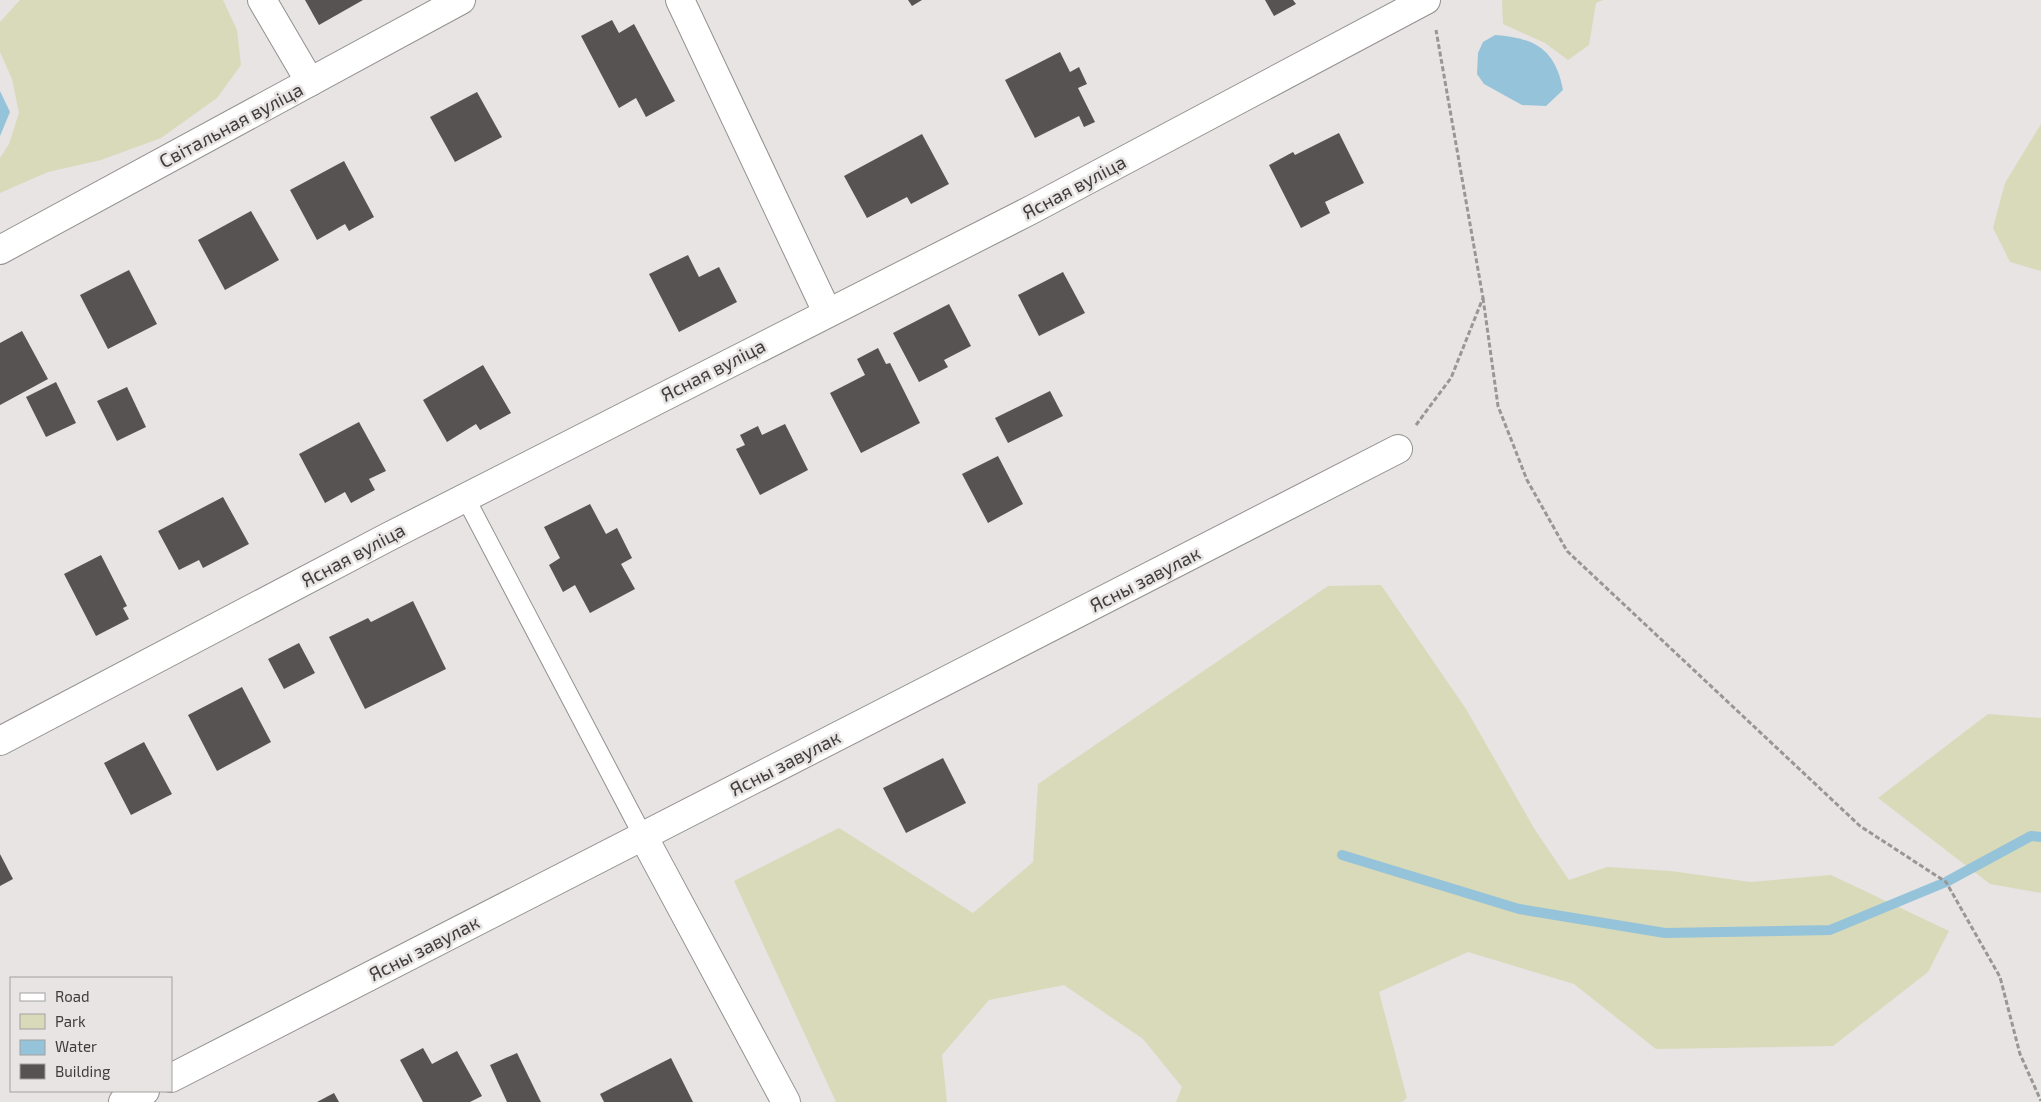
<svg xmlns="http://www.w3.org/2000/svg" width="2041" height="1102" font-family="'Exo 2',sans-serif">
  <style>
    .green { fill: #d8daba }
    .water { fill: #95c3da }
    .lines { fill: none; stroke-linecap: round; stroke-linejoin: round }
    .stream { stroke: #95c3da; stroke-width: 10 }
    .building { fill: #565352 }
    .lane-casing { stroke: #93908f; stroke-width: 20 }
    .street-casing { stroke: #93908f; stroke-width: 30 }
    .path { stroke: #999796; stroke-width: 3; stroke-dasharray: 5 2.5; stroke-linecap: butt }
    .lane { stroke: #fff; stroke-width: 18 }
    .street { stroke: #fff; stroke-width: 28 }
    .labels { text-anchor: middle; stroke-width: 5; stroke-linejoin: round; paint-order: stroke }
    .street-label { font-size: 19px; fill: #3e3d3c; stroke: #e7e4e3 }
  </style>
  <rect width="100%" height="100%" fill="#e7e4e3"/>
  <g class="green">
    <path d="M20 0H223L237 30 241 65 217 98 161 138 101 160 48 172 0 193V158L9 144 19 113 12 79 0 52V22Z"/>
    <path d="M1502 0H1603L1596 3 1589 45 1568 60 1545 43 1503 24Z"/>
    <path d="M2041 124V271L2010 262 1993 228 2005 183Z"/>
    <path d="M1381 585 1466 709 1535 830 1569 880 1607 867 1671 871 1750 882 1831 875 1949 931 1928 972 1833 1046 1656 1049 1574 984 1468 952 1379 992 1407 1098 1402 1102H1176L1182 1087 1143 1039 1064 985 989 1000 942 1055 947 1102H836L734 881 839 828 973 913 1033 862 1038 784 1328 586Z"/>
    <path d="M1988 714 2041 718V893L1990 884 1878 798Z"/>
  </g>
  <g class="water">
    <path d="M1495 35C1535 38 1555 49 1563 90L1546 106 1522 105 1484 84 1477 74 1478 53 1483 42Z"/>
    <path d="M0 91 10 112 0 136Z"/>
  </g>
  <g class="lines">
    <path class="stream" d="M1342 855 1519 909 1665 933 1830 930 1946 882 2031 836 2041 837"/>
  </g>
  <g class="building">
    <path d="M305 0H363L319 25Z"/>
    <path d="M908 0H922L912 6Z"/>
    <path d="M1265 0H1293L1296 4 1274 16Z"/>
    <path d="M612 20 619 33 634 24 675 101 646 117 636 98 619 108 581 36Z"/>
    <path d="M1060 52 1070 72 1079 67 1087 84 1078 88 1095 122 1084 127 1079 116 1035 138 1005 80Z"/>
    <path d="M477 92 502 137 455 162 430 117Z"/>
    <path d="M1339 133 1364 183 1325 202 1330 213 1301 228 1269 165 1293 152 1295 155Z"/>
    <path d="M922 134 949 184 911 204 907 197 867 218 844 176Z"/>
    <path d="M344 161 374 217 349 231 345 224 317 240 290 190Z"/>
    <path d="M251 211 279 260 225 290 198 240Z"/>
    <path d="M688 255 699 277 719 267 737 302 679 332 649 274Z"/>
    <path d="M129 270 157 324 108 349 80 295Z"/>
    <path d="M1063 272 1085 313 1039 336 1018 295Z"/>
    <path d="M949 304 971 346 944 360 948 367 919 382 893 333Z"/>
    <path d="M22 331 48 379 0 405V343Z"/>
    <path d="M878 348 886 364 890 363 920 423 861 453 830 393 865 375 857 359Z"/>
    <path d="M483 365 511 413 480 430 476 424 447 442 423 400Z"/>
    <path d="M56 382 76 423 46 437 26 397Z"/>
    <path d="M127 387 146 427 117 441 97 401Z"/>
    <path d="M1050 391 1063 416 1008 443 995 418Z"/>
    <path d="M359 422 386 471 369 479 375 490 351 503 345 492 325 503 299 454Z"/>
    <path d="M785 424 808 470 760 495 736 449 745 445 740 435 758 426 762 435Z"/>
    <path d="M998 456 1023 504 988 523 962 474Z"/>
    <path d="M223 497 249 544 203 568 199 560 179 570 158 531Z"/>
    <path d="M590 504 606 534 617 528 632 558 621 564 635 589 590 613 575 585 563 592 549 565 560 558 544 527Z"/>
    <path d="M101 555 127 606 123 608 129 619 96 636 64 574Z"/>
    <path d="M413 601 446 669 365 709 329 637 368 618 371 622Z"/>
    <path d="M299 643 315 673 284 689 268 659Z"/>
    <path d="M242 687 271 742 217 771 188 715Z"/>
    <path d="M144 742 172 794 131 815 104 763Z"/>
    <path d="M943 758 966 803 906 833 883 788Z"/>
    <path d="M0 854 13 879 0 886Z"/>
    <path d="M423 1048 432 1064 457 1051 482 1096 470 1102H423L400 1060Z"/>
    <path d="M517 1053 541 1102H507L490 1065Z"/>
    <path d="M671 1058 693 1102H604L600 1094Z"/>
    <path d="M334 1093 339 1102H317Z"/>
  </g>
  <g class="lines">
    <g class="lane-casing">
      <path id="lane" d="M465 497 643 836"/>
    </g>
    <g class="street-casing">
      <g id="street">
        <path d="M262 0 310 82"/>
        <path d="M680 0 827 312"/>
        <path d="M0 250 461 0"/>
        <path d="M0 741 388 537 1031 210 1426 0"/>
        <path d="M643 836 786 1102"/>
        <path d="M171 1078 1398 449"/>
        <path d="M123 1102 145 1091"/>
      </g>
    </g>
    <g class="path">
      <path d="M1483 298 1498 406 1527 480 1567 551 1860 826 1946 882 2000 977 2020 1054 2041 1101"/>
      <path d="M1416 425 1451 378 1483 298 1436 30"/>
    </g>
    <use href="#lane" class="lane"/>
    <use href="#street" class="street"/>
  </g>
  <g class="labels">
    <g class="street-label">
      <text transform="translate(231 125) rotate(-28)" y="7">Світальная вуліца</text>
      <text transform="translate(1074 187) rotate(-28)" y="7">Ясная вуліца</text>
      <text transform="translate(713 370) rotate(-27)" y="7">Ясная вуліца</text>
      <text transform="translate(353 555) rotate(-28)" y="7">Ясная вуліца</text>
      <text transform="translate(1145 579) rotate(-27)" y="7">Ясны завулак</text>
      <text transform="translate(785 763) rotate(-27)" y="7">Ясны завулак</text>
      <text transform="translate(424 948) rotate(-27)" y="7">Ясны завулак</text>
    </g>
  </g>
  <rect x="10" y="977" width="162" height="115" fill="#e7e4e3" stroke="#a3a1a0"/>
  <rect x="20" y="993" width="25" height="8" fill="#ffffff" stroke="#a3a1a0"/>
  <text x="55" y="1002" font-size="15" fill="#3e3d3c">Road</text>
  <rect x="20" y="1014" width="25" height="15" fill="#d8daba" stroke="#a3a1a0"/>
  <text x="55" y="1027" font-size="15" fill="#3e3d3c">Park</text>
  <rect x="20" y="1040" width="25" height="15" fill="#95c3da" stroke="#a3a1a0"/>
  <text x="55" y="1052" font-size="15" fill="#3e3d3c">Water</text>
  <rect x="20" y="1064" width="25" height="15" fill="#565352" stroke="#a3a1a0"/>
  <text x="55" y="1077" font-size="15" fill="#3e3d3c">Building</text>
</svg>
